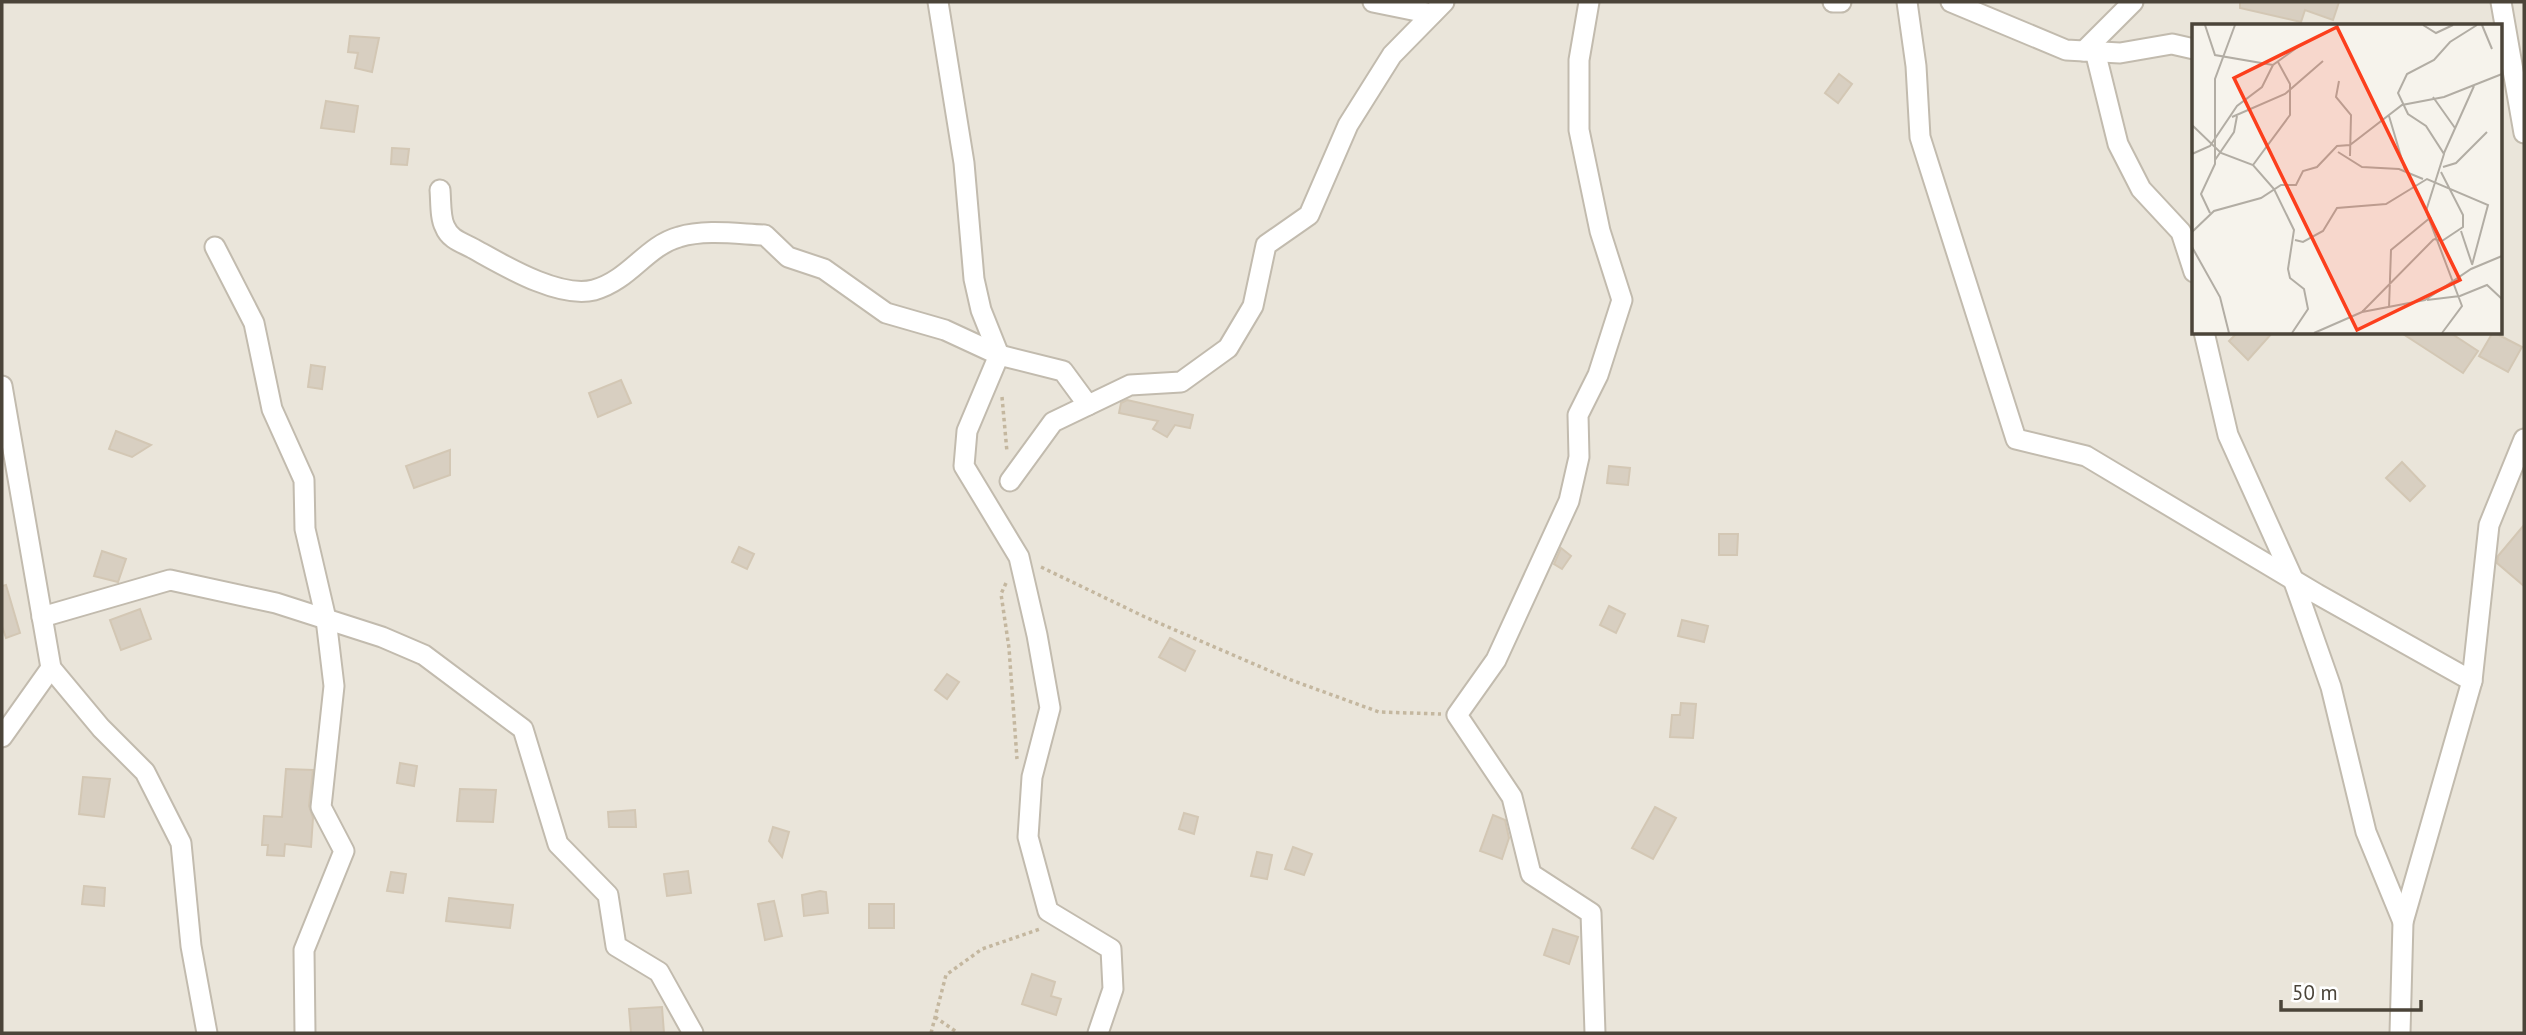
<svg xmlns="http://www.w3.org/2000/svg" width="2526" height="1035" font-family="'PT Sans',sans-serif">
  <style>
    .residential { fill: #eae5da; fill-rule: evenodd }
    .building { fill: #d8cfc1; stroke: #d3c7b4; stroke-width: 2 }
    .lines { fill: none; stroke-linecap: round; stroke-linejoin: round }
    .minor-casing { stroke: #c2bbae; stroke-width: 23 }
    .path { stroke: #c4b79f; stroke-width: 3.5; stroke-dasharray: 3.5 3.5; stroke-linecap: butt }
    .minor { stroke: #fff; stroke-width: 19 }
    .inset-road { fill: none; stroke: #b2ada4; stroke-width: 2 }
    .view { fill: #fc3f1d; fill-opacity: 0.15; stroke: #fc3f1d; stroke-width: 3.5 }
    .inset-edge { fill: none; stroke: #4b4439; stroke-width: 3.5 }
  </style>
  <rect width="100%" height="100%" fill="#f6f3ec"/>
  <path class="residential" d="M2 2H2524V1033H2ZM2194 26H2500V332H2194Z"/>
  <g class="building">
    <path d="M2240 2H2339L2333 20 2305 10 2301 22 2240 8Z"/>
    <path d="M350 36 379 38 372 72 355 68 358 53 348 52Z"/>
    <path d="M1839 74 1852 84 1838 103 1825 93Z"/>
    <path d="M326 101 358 106 354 132 321 128Z"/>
    <path d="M392 148 409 149 407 165 391 164Z"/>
    <path d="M2238 332H2273L2248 360 2229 341Z"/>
    <path d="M2400 332H2449L2478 351 2463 373Z"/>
    <path d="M2493 332 2522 347 2508 372 2479 356Z"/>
    <path d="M311 365 325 367 322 389 308 387Z"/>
    <path d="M621 380 631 403 598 417 589 393Z"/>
    <path d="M1127 400 1193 415 1190 428 1175 425 1167 437 1153 429 1158 421 1119 413 1121 403Z"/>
    <path d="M116 431 151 445 132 457 109 449Z"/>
    <path d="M450 450V475L414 488 406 466Z"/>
    <path d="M2402 462 2425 486 2410 501 2386 478Z"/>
    <path d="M1609 466 1630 468 1628 485 1607 483Z"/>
    <path d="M2524 525V586L2497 563 2498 556Z"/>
    <path d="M1719 534H1738L1737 555H1719Z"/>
    <path d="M739 547 754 554 747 569 732 562Z"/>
    <path d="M1561 548 1571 556 1562 569 1554 564Z"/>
    <path d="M102 551 126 559 118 582 94 576Z"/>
    <path d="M6 585 20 633 6 638 2 626V586Z"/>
    <path d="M1609 606 1625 614 1616 633 1600 625Z"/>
    <path d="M140 609 151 639 121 650 110 620Z"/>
    <path d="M1682 620 1708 626 1704 642 1678 636Z"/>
    <path d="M1170 638 1195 651 1185 671 1159 657Z"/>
    <path d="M947 674 959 682 947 699 935 690Z"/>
    <path d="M1681 703 1696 704 1693 738 1670 737 1672 715H1680Z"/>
    <path d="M400 763 417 766 414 786 397 783Z"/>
    <path d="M286 769 313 770 309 806 313 818 311 847 285 844 284 856 267 855 268 845H262L264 816 282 817Z"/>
    <path d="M83 777 110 779 104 817 79 814Z"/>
    <path d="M460 789 496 790 493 822 457 821Z"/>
    <path d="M1655 807 1676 818 1653 859 1632 848Z"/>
    <path d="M635 810 636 827H609L608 812Z"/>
    <path d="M1184 813 1198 817 1194 834 1179 829Z"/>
    <path d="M1493 815 1505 820 1509 838 1502 859 1480 851Z"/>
    <path d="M773 827 789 832 782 857 769 841Z"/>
    <path d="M1293 847 1312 854 1304 875 1285 869Z"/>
    <path d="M1257 852 1272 855 1267 879 1251 876Z"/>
    <path d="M688 871 691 893 667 896 664 874Z"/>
    <path d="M391 872 406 874 403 893 387 891Z"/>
    <path d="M84 886 105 888 104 906 82 904Z"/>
    <path d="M820 891 826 892 828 913 804 916 802 895Z"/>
    <path d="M449 898 513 905 510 928 446 921Z"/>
    <path d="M774 901 782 936 765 940 758 904Z"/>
    <rect x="869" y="904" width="25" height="24"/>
    <path d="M1553 929 1578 937 1569 964 1544 955Z"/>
    <path d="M1032 974 1055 982 1051 996 1061 999 1056 1015 1022 1004Z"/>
    <path d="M662 1007 664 1033H631L629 1009Z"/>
  </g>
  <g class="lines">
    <g class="minor-casing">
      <g id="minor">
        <path d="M938 2 964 163 974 279 981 310 999 355 967 431 964 466 1019 557 1037 635 1050 708 1032 777 1028 837 1048 911 1111 949 1113 989 1098 1033"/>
        <path d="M1373 2 1432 14"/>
        <path d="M1589 2 1579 60V130L1600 231 1622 300 1598 375 1578 415 1579 457 1569 501 1496 660 1457 715 1512 797 1531 874 1591 913 1595 1033"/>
        <path d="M1833 2H1841"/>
        <path d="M1907 2 1916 66 1920 137 2016 439 2086 456 2317 594 2472 681"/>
        <path d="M1951 2 2066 50 2120 53 2172 44 2194 49"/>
        <path d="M2501 2 2524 133"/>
        <path d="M2084 51 2133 2"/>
        <path d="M2095 51 2118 144 2141 189 2181 232 2194 272"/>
        <path d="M440 190C441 201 440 218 445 227 450 240 464 243 474 249 503 265 559 299 594 290 630 280 646 246 679 237 705 229 738 234 765 235L788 257 824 269 886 313 945 330 999 355 1063 371 1088 405"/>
        <path d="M215 247 254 323 272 409 304 480 305 529 326 619 334 686 321 807 344 851 304 950 305 1033"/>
        <path d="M2204 332 2228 435 2293 579 2331 687 2366 832 2403 922"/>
        <path d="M2 386 51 668 101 728 145 772 181 843 191 946 207 1033"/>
        <path d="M1010 481 1053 422 1130 385 1181 382 1228 348 1253 306 1266 245 1309 215 1348 125 1392 55 1444 2"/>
        <path d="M42 617 170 580 276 603 382 637 424 655 523 729 558 844 608 895 616 946 659 972 693 1033"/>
        <path d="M2 737 51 668"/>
        <path d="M2400 1033 2403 922 2472 681 2489 525 2524 439"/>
      </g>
    </g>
    <g class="path">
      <path d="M1002 397 1007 452"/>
      <path d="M1041 567 1145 617 1291 680 1379 712 1441 714"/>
      <path d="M1006 583 1001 594 1009 648 1017 759"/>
      <path d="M935 1017 958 1033"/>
      <path d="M931 1033 946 975 982 949 1040 929"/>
    </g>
    <use href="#minor" class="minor"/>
  </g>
  <g transform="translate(2192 24)">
    <rect width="310" height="310" fill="#f6f3ec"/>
    <path class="inset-road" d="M13 1 23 31 81 41M231 1 244 9 261 1M290 1 300 25M147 57 144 73 159 91 158 132M241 73 263 104M197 92 213 146M40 93 93 70 131 37M0 101 29 129 61 141 82 165 102 206 96 245 98 254 112 265 116 285 100 309M146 128 170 143 207 145 231 155M252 129 282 62M0 130 18 122 45 82 70 63 81 41 110 20M23 136 42 108 45 92M61 141 98 91V60L86 38M251 143 264 139 295 108M18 189 9 170 23 140V55L43 1M269 207 280 240M0 208 22 187 69 174 89 161H104L111 147 125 143 145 122 158 121 210 81 252 73 310 50M242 215 250 217 271 203V191L249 148M103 216 111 218 131 207 145 184 194 180 235 155 296 181 280 241M0 223 28 273 37 309M235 276 268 272 295 261 310 275M197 284 199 226 239 193M170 288 242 215M122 309 170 288 233 276 279 245 310 232M250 309 270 282 234 187 252 130 234 102 216 90 206 69 215 50 242 36 258 18 285 1"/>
    <path class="view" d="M145 3 268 256 165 306 42 54Z"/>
    <rect width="310" height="310" class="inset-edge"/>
  </g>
  <rect width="2526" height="1035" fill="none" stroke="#4b4439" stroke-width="7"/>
  <path d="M2281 1000v10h140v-10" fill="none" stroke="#4b4439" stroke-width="3.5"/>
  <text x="2292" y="1000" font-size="21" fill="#4b4439" stroke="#ffffff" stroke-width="5" paint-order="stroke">50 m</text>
</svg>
